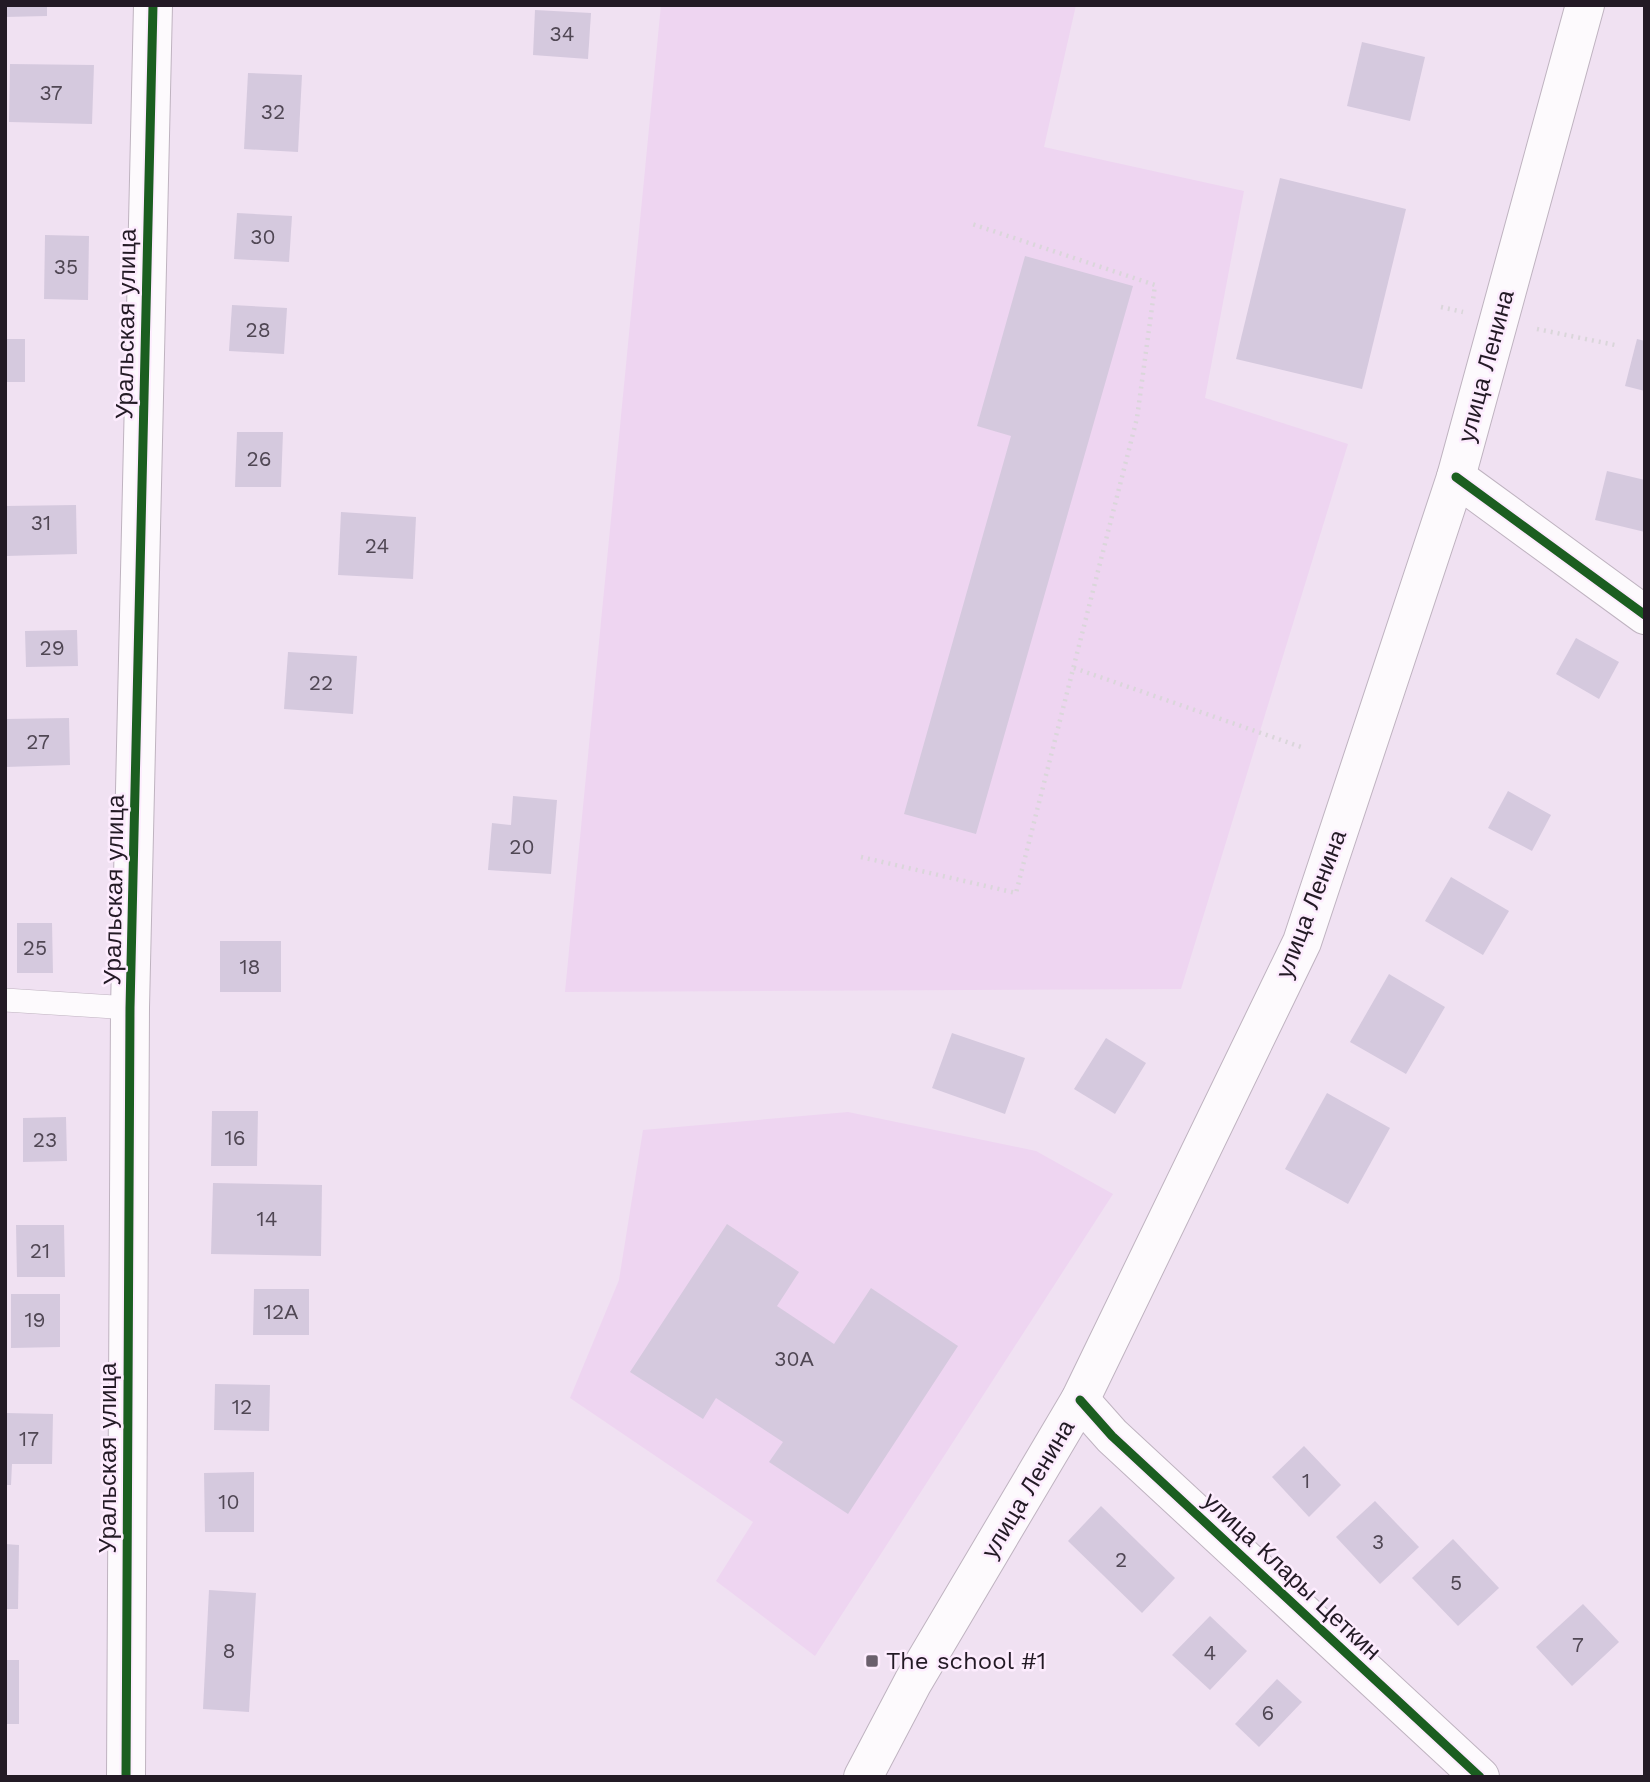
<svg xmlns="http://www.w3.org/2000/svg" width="1650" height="1782" font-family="'Work Sans',sans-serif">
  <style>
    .built { fill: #eed5f1 }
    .building { fill: #d5c9de }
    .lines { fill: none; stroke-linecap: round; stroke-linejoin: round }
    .service-casing { stroke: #bfb3c0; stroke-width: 24 }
    .minor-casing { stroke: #bfb3c0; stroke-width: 40 }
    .primary-casing { stroke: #bfb3c0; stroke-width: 40 }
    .path { stroke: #dad6da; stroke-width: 4.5; stroke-dasharray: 2 5; stroke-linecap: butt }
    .service { stroke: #fdfafd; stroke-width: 23 }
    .minor { stroke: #fdfafd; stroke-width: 38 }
    .primary { stroke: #fdfafd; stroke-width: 38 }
    .cycleway-casing { stroke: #fdecfe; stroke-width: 13 }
    .cycleway { stroke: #1b5e20; stroke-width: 9 }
    .poi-dot { fill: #6b606d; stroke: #fdecfe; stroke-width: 2.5 }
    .labels { text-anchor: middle; stroke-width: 5; stroke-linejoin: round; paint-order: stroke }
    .number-label { font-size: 21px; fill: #504754 }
    .street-label { font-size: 24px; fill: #231a25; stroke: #fdecfe }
    .poi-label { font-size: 24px; fill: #231a25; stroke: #fdecfe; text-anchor: start }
  </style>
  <rect width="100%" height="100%" fill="#f0e1f2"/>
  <g class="built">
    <path d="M661 5H1076L1044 147 1244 191 1205 398 1348 444 1181 989 565 992Z"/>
    <path d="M848 1112 1036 1151 1113 1194 815 1656 716 1581 753 1522 570 1398 619 1280 643 1130Z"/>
  </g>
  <g class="building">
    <path d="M5 5H47V16L5 17Z"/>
    <path d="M535 10 591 13 588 59 533 55Z"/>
    <path d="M1362 42 1425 57 1410 121 1347 106Z"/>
    <path d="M10 64 94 65 92 124 9 122Z"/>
    <path d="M248 73 302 75 298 152 244 149Z"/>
    <path d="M1280 178 1406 209 1362 389 1236 359Z"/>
    <path d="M237 213 292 216 289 262 234 259Z"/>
    <path d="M45 235 89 236 88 300 44 299Z"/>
    <path d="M1025 256 1133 286 976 834 904 814 1011 436 977 426Z"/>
    <path d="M232 305 287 308 284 354 229 351Z"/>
    <rect x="5" y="339" width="20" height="43"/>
    <path d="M1637 339 1645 341V391L1625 386Z"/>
    <path d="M237 432H283L281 487H235Z"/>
    <path d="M1607 471 1645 480V532L1595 520Z"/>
    <path d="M76 505 77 554 6 556 5 506Z"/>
    <path d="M341 512 416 517 413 579 338 575Z"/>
    <path d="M77 630 78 666 26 667 25 631Z"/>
    <path d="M1576 638 1619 662 1599 699 1556 674Z"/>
    <path d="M288 652 357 656 353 714 284 709Z"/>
    <path d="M69 718 70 765 5 767V719Z"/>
    <path d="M1508 791 1551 815 1532 851 1488 828Z"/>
    <path d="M513 796 557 800 551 874 488 870 492 823 511 825Z"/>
    <path d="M1451 877 1509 911 1483 955 1425 921Z"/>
    <path d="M17 923H52L53 973H17Z"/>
    <rect x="220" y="941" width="61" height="51"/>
    <path d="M1389 974 1445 1007 1406 1074 1350 1042Z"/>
    <path d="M952 1033 1025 1058 1005 1114 932 1088Z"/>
    <path d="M1106 1038 1146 1063 1115 1114 1074 1089Z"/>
    <path d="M1327 1093 1390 1128 1348 1204 1285 1169Z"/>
    <path d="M212 1111H258L257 1166H211Z"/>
    <path d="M66 1117 67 1161 23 1162V1118Z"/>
    <path d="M213 1183 322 1185 321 1256 211 1254Z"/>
    <path d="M727 1224 799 1272 777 1306 834 1344 871 1288 958 1346 848 1514 769 1462 783 1442 716 1398 703 1419 630 1372Z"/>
    <path d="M16 1225H64L65 1277H17Z"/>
    <path d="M254 1289H309V1335H253Z"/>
    <path d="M11 1294H60V1347L11 1348Z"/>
    <path d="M215 1384 270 1385 269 1431 214 1430Z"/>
    <path d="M5 1413 53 1414 52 1464H12L11 1485H5Z"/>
    <path d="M1304 1446 1341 1485 1309 1517 1272 1477Z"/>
    <path d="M254 1472V1532H205L204 1473Z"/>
    <path d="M1375 1501 1419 1547 1380 1584 1336 1537Z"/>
    <path d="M1101 1506 1175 1578 1142 1613 1068 1541Z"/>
    <path d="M1453 1539 1499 1588 1458 1626 1412 1578Z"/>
    <path d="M5 1544 19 1545 18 1609H5Z"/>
    <path d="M209 1590 256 1593 249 1712 203 1709Z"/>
    <path d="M1583 1604 1619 1642 1572 1686 1536 1647Z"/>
    <path d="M1210 1616 1247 1651 1210 1690 1172 1655Z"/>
    <rect x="5" y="1660" width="14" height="64"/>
    <path d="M1277 1679 1302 1702 1259 1747 1235 1724Z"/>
  </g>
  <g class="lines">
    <g class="service-casing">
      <path id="service" d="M5 1000 130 1008"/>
    </g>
    <g class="minor-casing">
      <g id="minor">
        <path d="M1456 477 1645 615"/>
        <path d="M1080 1400 1112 1436 1480 1777"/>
        <path d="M126 1777 130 1008 153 5"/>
      </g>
    </g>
    <g class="primary-casing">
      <path id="primary" d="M863 1777 913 1682 1080 1400 1302 942 1456 477 1585 5"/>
    </g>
    <g class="path">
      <path d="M1441 307 1463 312"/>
      <path d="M1537 329 1615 345"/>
      <path d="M1074 668 1304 748"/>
      <path d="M861 857 1016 893 1137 418 1155 285 972 224"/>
    </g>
    <use href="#service" class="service"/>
    <use href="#minor" class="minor"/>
    <use href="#primary" class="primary"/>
    <g class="cycleway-casing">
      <g id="cycleway">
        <path d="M1456 477 1645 615"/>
        <path d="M1080 1400 1112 1436 1480 1777"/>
        <path d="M126 1777 130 1008 153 5"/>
      </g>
    </g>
    <use href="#cycleway" class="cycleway"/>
  </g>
  <rect class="poi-dot" x="865" y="1654" width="14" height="14" rx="3.5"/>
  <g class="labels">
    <g class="number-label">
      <text x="562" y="41">34</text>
      <text x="51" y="100">37</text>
      <text x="273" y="119">32</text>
      <text x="263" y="244">30</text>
      <text x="66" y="274">35</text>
      <text x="258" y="337">28</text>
      <text x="259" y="466">26</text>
      <text x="41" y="530">31</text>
      <text x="377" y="553">24</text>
      <text x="52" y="655">29</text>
      <text x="321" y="690">22</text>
      <text x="38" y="749">27</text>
      <text x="522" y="854">20</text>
      <text x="35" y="955">25</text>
      <text x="250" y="974">18</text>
      <text x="235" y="1145">16</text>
      <text x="45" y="1147">23</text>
      <text x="267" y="1226">14</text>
      <text x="40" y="1258">21</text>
      <text x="281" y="1319">12А</text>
      <text x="35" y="1327">19</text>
      <text x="794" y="1366">30А</text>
      <text x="242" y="1414">12</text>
      <text x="29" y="1446">17</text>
      <text x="1306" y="1488">1</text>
      <text x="229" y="1509">10</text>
      <text x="1378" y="1549">3</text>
      <text x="1121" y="1567">2</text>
      <text x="1456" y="1590">5</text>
      <text x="1578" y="1652">7</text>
      <text x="229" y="1658">8</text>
      <text x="1210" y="1660">4</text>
      <text x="1268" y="1720">6</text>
    </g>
    <g class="street-label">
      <text transform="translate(126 324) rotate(-89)" y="8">Уральская улица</text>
      <text transform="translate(1486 366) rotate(-75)" y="8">улица Ленина</text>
      <text transform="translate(114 890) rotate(-89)" y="8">Уральская улица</text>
      <text transform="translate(1311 904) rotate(-69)" y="8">улица Ленина</text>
      <text transform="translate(108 1458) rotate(-90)" y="8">Уральская улица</text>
      <text transform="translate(1028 1489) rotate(-59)" y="8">улица Ленина</text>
      <text transform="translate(1292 1576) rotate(43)" y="8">улица Клары Цеткин</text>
    </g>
    <g class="poi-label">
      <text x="886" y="1669">The school #1</text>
    </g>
  </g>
  <rect width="1650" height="1782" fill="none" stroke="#231a25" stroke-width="14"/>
</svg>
